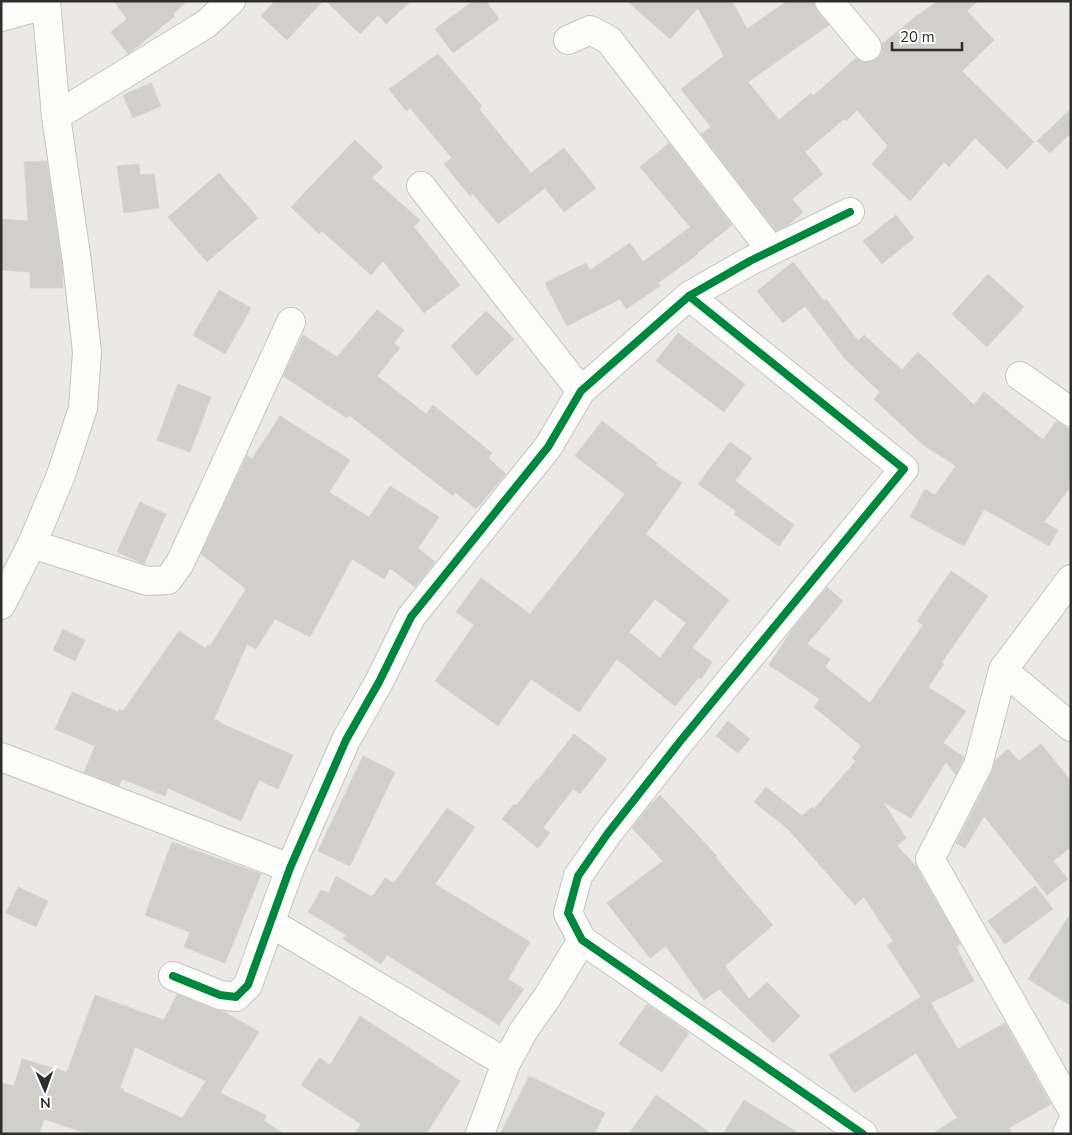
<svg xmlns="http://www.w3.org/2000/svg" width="1072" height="1135" font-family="'Nunito Sans',sans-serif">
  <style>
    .building { fill: #d0cfcb; stroke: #d6d5d1; fill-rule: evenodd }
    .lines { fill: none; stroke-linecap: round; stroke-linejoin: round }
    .minor-casing { stroke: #c6c5c4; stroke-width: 30 }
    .minor { stroke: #fcfcfb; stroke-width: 28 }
    .cycleway-casing { stroke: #fff; stroke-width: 11 }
    .cycleway { stroke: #00873e; stroke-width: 8 }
  </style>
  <rect width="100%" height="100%" fill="#ebe9e5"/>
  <g class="building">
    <path d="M114 1H187L173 14 175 16 128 54 111 32 127 19Z"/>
    <path d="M275 1H323L287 40 261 16Z"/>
    <path d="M326 1H411L386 24 378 15 360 34Z"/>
    <path d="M473 1H486L499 19 453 53 435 29Z"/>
    <path d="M627 1H732L747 29 787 1H814L817 11 829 25 748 82 779 120 811 93 813 96 856 58 862 62H869L877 59 882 52V44L919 14 938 1H978L967 11 994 40 962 71 1034 142 1007 169 975 138 949 167 944 162 910 201 872 164 888 146 857 110 846 121 844 119 805 152 823 174 792 199 803 212 787 226 776 231 701 134 711 127 681 89 724 56 698 8 670 39Z"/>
    <path d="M438 54 482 106 479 109 531 173 564 148 596 188 564 212 545 188 498 224 473 194 470 196 444 164 452 158 410 108 406 111 389 89Z"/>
    <path d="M151 83 161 106 133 118 123 95Z"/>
    <path d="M1071 109V133L1050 153 1037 141Z"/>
    <path d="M355 140 383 167 372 178 420 220 414 227 460 285 424 313 383 261 371 275 322 231 319 234 291 207Z"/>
    <path d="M669 143 732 225 697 253 698 254 658 283 660 286 626 309 620 299 567 326 545 283 586 263 590 270 630 243 643 262 690 227 640 167Z"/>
    <path d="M47 161 62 264 63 288H30V272L1 270V219L28 221 24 162Z"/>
    <path d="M139 164 140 175 154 174 159 208 124 213 117 166Z"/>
    <path d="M219 173 258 218 207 262 168 217Z"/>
    <path d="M896 215 914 238 882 264 863 241Z"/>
    <path d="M793 262 824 301 826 299 858 341 864 335 902 370 918 352 974 405 984 392 1043 440 1056 421 1071 430V486L1044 522 1058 530 1049 546 984 509 964 546 910 517 925 489 935 495 956 466 922 444 874 399 880 392 845 359 805 306 783 323 757 291Z"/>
    <path d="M988 274 1024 307 987 347 952 314Z"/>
    <path d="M219 290 251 308 225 354 193 335Z"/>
    <path d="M377 310 404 330 394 343 400 348 377 376 426 414 433 405 492 453 488 458 506 474 476 509 455 492 453 496 349 415 347 418 283 376 303 335 337 357Z"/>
    <path d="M486 311 514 339 477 376 451 346Z"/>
    <path d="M678 333 745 384 724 412 656 361Z"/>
    <path d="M178 384 211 397 190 452 157 440Z"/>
    <path d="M280 416 350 460 329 492 369 517 390 486 439 517 418 548 435 562 415 587 390 568 384 579 352 559 310 637 275 619 256 649 247 644 214 719 220 722V723L293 755 278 789 259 780 241 821 168 788 165 796 122 779 119 786 84 772 95 746 55 729 72 692 118 712 119 709 123 711 179 631 206 649 207 645 210 646 246 589 201 554 247 455 252 459Z"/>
    <path d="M602 421 657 463 655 465 682 483 646 534 729 600 692 648 712 662 701 679 699 677 675 706 617 659 579 712 531 679 498 726 435 681 474 625 456 612 481 578 530 614 625 494 575 456ZM655 599 686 623 660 658 629 632Z"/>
    <path d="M730 442 752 458 735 481 794 525 779 546 734 514 736 511 698 484Z"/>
    <path d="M140 502 166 514 144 564 117 552Z"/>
    <path d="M951 571 988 596 942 662 944 664 928 687 966 711 943 743 964 757 963 759 956 775 946 762 911 818 883 802 906 838 897 846 916 866 961 944 956 947 974 981 931 1003 958 1049 1005 1023 1051 1104 1009 1128 1012 1134H932L957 1118 916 1053 854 1093 829 1055 921 997 887 945 893 941 864 897 855 905 788 829 754 802 766 787 802 816 812 807 814 809 856 761 852 758 861 746 814 707 820 699 769 665 793 628 827 587 843 601 807 644 830 659 825 667 870 703 923 625 917 621Z"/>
    <path d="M63 629 85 640 75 661 53 650Z"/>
    <path d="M728 721 750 739 738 753 716 736Z"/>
    <path d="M574 734 607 759 580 794 573 789 543 828 550 833 538 848 502 819 514 804 516 806 537 779 538 780Z"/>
    <path d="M1041 744 1071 781V847L1053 861 1068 879 1047 895 984 816 965 848 956 843 992 772 995 761 1008 749 1019 761Z"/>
    <path d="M363 756 395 772 350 866 318 851Z"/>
    <path d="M660 795 717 856 715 857 773 925 725 966 749 999 767 982 800 1016 773 1043 719 989 704 1000 666 946 650 958 607 903 663 861 632 828 651 804Z"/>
    <path d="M447 808 475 827 435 884 530 942 508 979 524 989 499 1025 387 955 381 964 343 939 346 935 308 912 321 890 329 893 336 876 372 897 385 878 394 883Z"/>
    <path d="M172 842 261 874 225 963 184 947 190 932 145 915Z"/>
    <path d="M1035 886 1053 909 1005 944 988 921Z"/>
    <path d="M18 887 48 901 36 927 6 913Z"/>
    <path d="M1071 913V1006L1028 979Z"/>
    <path d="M177 994 214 1009 223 1011 259 1032 220 1093 266 1115 264 1121 284 1134H89L44 1119 39 1134H1V1083L14 1086 22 1059 67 1072 95 995 164 1020ZM135 1047 206 1081 182 1118 123 1091 124 1089 120 1088Z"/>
    <path d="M647 1004 689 1033 662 1072 619 1044Z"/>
    <path d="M360 1016 460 1081 426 1134H354L361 1124 301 1085 319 1058 330 1065Z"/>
    <path d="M529 1076 605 1113 594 1134H500Z"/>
    <path d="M656 1095 712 1134H629Z"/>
    <path d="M744 1100 800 1134H723Z"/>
  </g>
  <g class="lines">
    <g class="minor-casing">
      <g id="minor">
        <path d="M829 1 867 47"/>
        <path d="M1 17 45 5"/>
        <path d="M568 40 590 30 609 40 771 250"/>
        <path d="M56 116 206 24 231 1"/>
        <path d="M421 186 581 391"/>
        <path d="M689 296 904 469 682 739 608 833 578 876 568 913 582 940 863 1134"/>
        <path d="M1020 376 1071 412"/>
        <path d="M32 544 147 581 168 580 180 563 291 322"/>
        <path d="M1071 579 1003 670 978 765 930 859 1071 1107"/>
        <path d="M1 605 32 544 61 475 83 408 87 352 77 262 56 116 46 1"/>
        <path d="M1003 670 1071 727"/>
        <path d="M1 757 290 868"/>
        <path d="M271 923 506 1063"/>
        <path d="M173 976 220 995 236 997 248 985 290 868 346 740 379 682 411 617 548 447 581 391 689 296 750 261 850 212"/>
        <path d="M480 1134 506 1063 524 1030 548 996 582 940"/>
        <path d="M1067 1134 1071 1125"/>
      </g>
    </g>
    <use href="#minor" class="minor"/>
    <g class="cycleway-casing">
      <g id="cycleway">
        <path d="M689 296 904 469 682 739 608 833 578 876 568 913 582 940 863 1134"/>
        <path d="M173 976 220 995 236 997 248 985 290 868 346 740 379 682 411 617 548 447 581 391 689 296 750 261 850 212"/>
      </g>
    </g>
    <use href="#cycleway" class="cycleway"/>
  </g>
  <rect width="1072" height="1135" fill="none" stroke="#2e2e2e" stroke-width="5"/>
  <g transform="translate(45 1090) rotate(178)" stroke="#ffffff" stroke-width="4" paint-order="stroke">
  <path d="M0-4L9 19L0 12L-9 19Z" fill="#2e2e2e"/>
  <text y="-8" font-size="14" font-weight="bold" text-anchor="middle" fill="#2e2e2e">N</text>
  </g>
  <path d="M892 42v8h70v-8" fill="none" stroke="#2e2e2e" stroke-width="2.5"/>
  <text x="900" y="42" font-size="15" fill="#2e2e2e" stroke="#ffffff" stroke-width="4" paint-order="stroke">20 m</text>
</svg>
